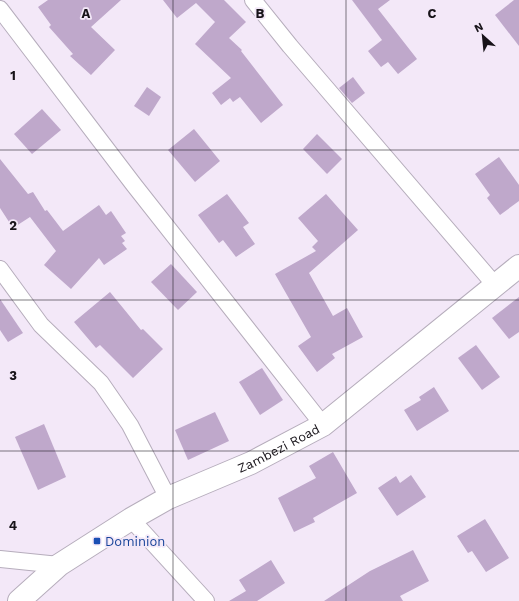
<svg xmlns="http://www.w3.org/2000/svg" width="519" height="601" font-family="'Work Sans',sans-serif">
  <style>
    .building { fill: #bfa8cb }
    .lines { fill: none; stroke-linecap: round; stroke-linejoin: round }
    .street-casing { stroke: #b6adbc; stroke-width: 18 }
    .secondary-casing { stroke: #b6adbc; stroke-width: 24 }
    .street { stroke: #fff; stroke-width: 16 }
    .secondary { stroke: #fff; stroke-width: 22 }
    .grid { fill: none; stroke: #171319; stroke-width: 1; stroke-opacity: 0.55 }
    .transit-dot { fill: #1a4fb4; stroke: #f3e8f8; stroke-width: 1.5 }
    .labels { text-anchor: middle; stroke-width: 3.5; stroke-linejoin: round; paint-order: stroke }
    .street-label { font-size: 13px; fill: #171319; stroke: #f3e8f8 }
    .transit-label { font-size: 13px; fill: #164399; stroke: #f3e8f8; text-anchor: start }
    .grid-label { font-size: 13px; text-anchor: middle; font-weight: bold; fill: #171319; stroke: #f3e8f8; stroke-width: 3.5; stroke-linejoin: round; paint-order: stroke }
  </style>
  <rect width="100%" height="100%" fill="#f3e8f8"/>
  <g class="building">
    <path d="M48 0H121L91 27 115 50 91 75 70 56 73 54 49 27 51 25 38 7Z"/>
    <path d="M163 0H224L246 22 229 38 242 50 241 51 283 105 261 123 240 97 233 102 230 98 221 105 212 93 231 78 195 44 215 22 196 3 177 18Z"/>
    <path d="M352 0H390L378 9 417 59 398 74 388 62 381 67 368 51 382 40Z"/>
    <path d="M514 0H519V46L495 15Z"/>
    <path d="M353 77 365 93 352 103 339 88Z"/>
    <path d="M147 87 161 97 149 116 134 106Z"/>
    <path d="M42 109 61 130 32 154 14 134Z"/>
    <path d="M194 129 220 161 195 182 168 150Z"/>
    <path d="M317 134 342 159 327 174 303 149Z"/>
    <path d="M499 157 519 185V201L500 215 487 198 490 195 475 174Z"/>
    <path d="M0 159 28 194 33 192 45 211 47 210 63 231 99 205 106 215 111 211 126 233 121 236 125 241 122 243 127 249 104 265 99 258 71 289 44 265 56 251 30 217 13 228 0 208Z"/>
    <path d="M227 194 249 223 243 227 255 244 236 257 223 240 219 243 198 215Z"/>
    <path d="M326 194 358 230 309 273 333 316 347 308 363 337 332 354 335 358 317 372 298 346 311 337 275 274 316 251 312 247 318 241 298 218Z"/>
    <path d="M171 264 197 292 178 310 151 282Z"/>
    <path d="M110 292 141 330 143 329 163 349 133 378 100 345 96 348 74 322Z"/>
    <path d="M519 297V332L509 339 492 318Z"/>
    <path d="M0 299 23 333 8 342 0 330Z"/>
    <path d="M476 345 500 377 482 390 458 358Z"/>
    <path d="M262 368 283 400 260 415 239 382Z"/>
    <path d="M434 387 449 411 417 431 404 410 421 400 419 397Z"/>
    <path d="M215 412 229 441 188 460 175 430Z"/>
    <path d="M44 424 66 477 38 490 15 437Z"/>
    <path d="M333 452 357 493 313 518 315 522 294 532 278 498 316 478 309 466Z"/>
    <path d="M411 475 426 497 397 516 378 488 396 476 400 483Z"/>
    <path d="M485 519 509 558 486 572 472 551 468 553 457 536Z"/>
    <path d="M413 550 429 581 400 596 403 601H324L370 571Z"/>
    <path d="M271 560 285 583 257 601H229L246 591 239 580Z"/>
  </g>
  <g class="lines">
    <g class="street-casing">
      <g id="street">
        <path d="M253 0 290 46 495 285"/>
        <path d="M0 9 134 185 323 425"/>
        <path d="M0 269 41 325 101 383 130 425 168 498"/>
        <path d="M131 519 206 601"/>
        <path d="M0 559 59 565"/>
      </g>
    </g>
    <g class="secondary-casing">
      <g id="secondary">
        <path id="s1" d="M19 601 59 565 131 519 168 498 251 463 323 425 519 266"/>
      </g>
    </g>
    <use href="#street" class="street"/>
    <use href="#secondary" class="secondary"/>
  </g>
  <path class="grid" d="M173 0V601M346 0V601M0 150H519M0 300H519M0 451H519"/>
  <rect class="transit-dot" x="93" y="537" width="8" height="8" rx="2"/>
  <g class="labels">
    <g class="street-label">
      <text dy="5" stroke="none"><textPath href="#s1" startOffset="303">Zambezi Road</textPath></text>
    </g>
    <g class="transit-label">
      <text x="105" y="546">Dominion</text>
    </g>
  </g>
  <g class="grid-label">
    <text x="86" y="18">A</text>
    <text x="260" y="18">B</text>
    <text x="432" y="18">C</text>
    <text x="13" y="80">1</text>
    <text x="13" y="230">2</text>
    <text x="13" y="380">3</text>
    <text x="13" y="530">4</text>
  </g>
  <g transform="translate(483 36) rotate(333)" stroke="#f3e8f8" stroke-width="3" paint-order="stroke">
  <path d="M0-3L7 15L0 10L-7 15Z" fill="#171319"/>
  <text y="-6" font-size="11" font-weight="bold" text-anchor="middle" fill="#171319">N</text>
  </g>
</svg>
